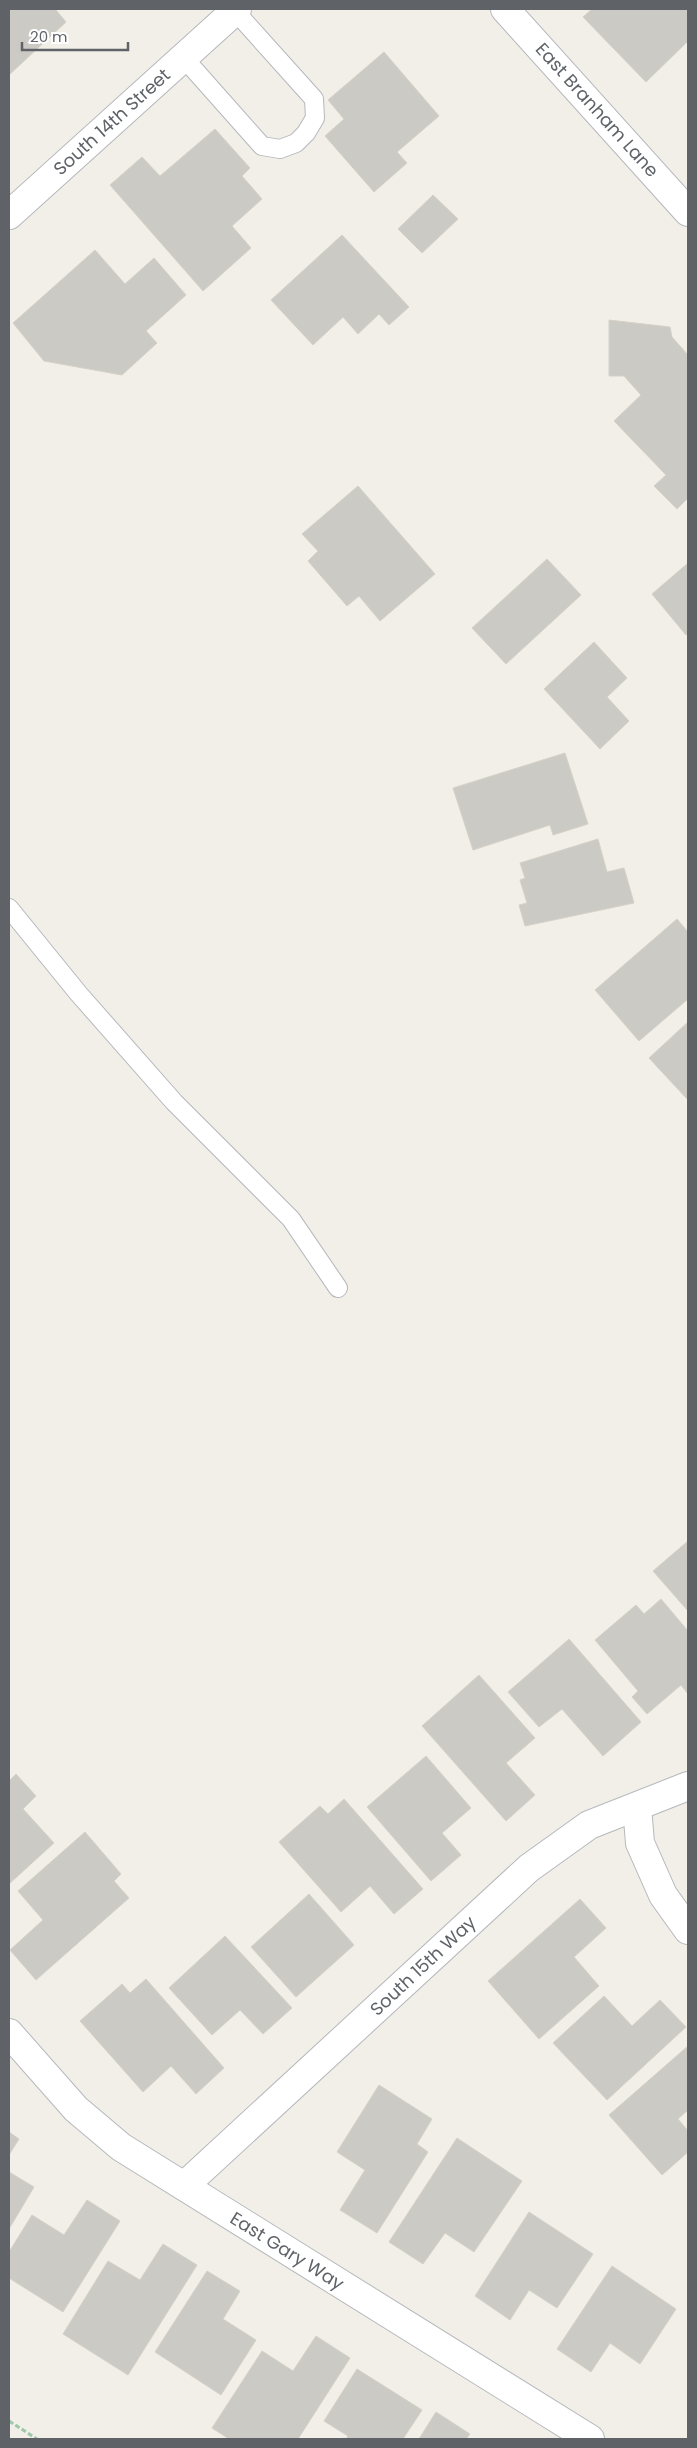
<svg xmlns="http://www.w3.org/2000/svg" width="697" height="2448" font-family="Poppins,sans-serif">
  <style>
    .building { fill: #cccac5; stroke: #d6d1c6 }
    .lines { fill: none; stroke-linecap: round; stroke-linejoin: round }
    .lane-casing { stroke: #b5b8bc; stroke-width: 20 }
    .street-casing { stroke: #b5b8bc; stroke-width: 30 }
    .path { stroke: #9cc7a9; stroke-width: 3; stroke-dasharray: 5 2.5; stroke-linecap: butt }
    .lane { stroke: #fff; stroke-width: 18 }
    .street { stroke: #fff; stroke-width: 28 }
    .labels { text-anchor: middle; stroke-width: 5; stroke-linejoin: round; paint-order: stroke }
    .street-label { font-size: 18px; fill: #5f6368; stroke: #fff }
  </style>
  <rect width="100%" height="100%" fill="#f1efe8"/>
  <g class="building">
    <path d="M9 9H58L56 10 66 22 9 75Z"/>
    <path d="M592 9H688V41L646 82 583 17Z"/>
    <path d="M384 52 439 116 397 152 407 163 374 192 325 136 344 119 328 100Z"/>
    <path d="M215 129 250 168 242 176 262 199 232 226 251 248 203 291 110 185 142 157 160 176Z"/>
    <path d="M433 195 458 219 422 253 398 229Z"/>
    <path d="M342 235 409 307 389 325 379 314 358 334 343 317 313 345 271 300Z"/>
    <path d="M95 250 125 284 154 258 186 295 146 331 157 343 122 375 44 361 13 323Z"/>
    <path d="M609 320 670 327 672 337 688 355V498L677 509 654 486 666 475 614 421 641 395 624 376H609Z"/>
    <path d="M358 486 435 574 380 621 359 596 347 606 308 561 318 551 302 534Z"/>
    <path d="M547 559 581 595 506 664 472 628Z"/>
    <path d="M688 563V633L686 635 652 594Z"/>
    <path d="M594 642 627 678 607 697 629 721 600 749 544 689Z"/>
    <path d="M565 753 588 824 553 835 550 825 473 850 453 788Z"/>
    <path d="M598 839 607 872 624 868 634 903 525 926 519 905 527 903 520 880 525 878 520 863Z"/>
    <path d="M677 919 688 932V999L639 1041 595 990Z"/>
    <path d="M688 1022V1100L649 1058Z"/>
    <path d="M688 1541V1611L653 1571Z"/>
    <path d="M661 1599 688 1631V1694L681 1685 647 1714 632 1697 638 1691 595 1640 636 1605 644 1614Z"/>
    <path d="M569 1639 641 1722 603 1756 562 1709 539 1727 508 1692Z"/>
    <path d="M479 1675 535 1738 506 1763 535 1795 506 1821 422 1726Z"/>
    <path d="M426 1756 471 1808 442 1833 461 1855 431 1881 367 1807Z"/>
    <path d="M16 1774 36 1796 23 1809 54 1843 9 1884V1781Z"/>
    <path d="M344 1799 423 1889 394 1914 370 1886 341 1912 279 1842 320 1806 328 1814Z"/>
    <path d="M85 1832 121 1874 114 1881 129 1898 36 1980 10 1950 43 1920 18 1891Z"/>
    <path d="M309 1894 354 1945 296 1997 251 1947Z"/>
    <path d="M580 1899 606 1928 574 1957 599 1986 539 2039 488 1981Z"/>
    <path d="M225 1936 292 2008 263 2034 240 2010 212 2035 169 1988Z"/>
    <path d="M146 1979 224 2068 196 2094 171 2066 143 2092 80 2021 122 1984 130 1993Z"/>
    <path d="M604 1996 632 2026 660 2000 686 2027 607 2100 553 2043Z"/>
    <path d="M688 2046V2110L678 2119 688 2131V2152L662 2175 609 2115Z"/>
    <path d="M379 2085 432 2119 417 2144 428 2152 377 2233 340 2210 365 2170 337 2152Z"/>
    <path d="M9 2132 19 2139 9 2155Z"/>
    <path d="M457 2138 522 2181 474 2252 445 2233 423 2264 389 2242Z"/>
    <path d="M9 2172 34 2187 9 2229Z"/>
    <path d="M87 2200 120 2221 63 2312 9 2278V2252L32 2215 64 2235Z"/>
    <path d="M529 2212 593 2254 557 2308 529 2290 510 2320 475 2296Z"/>
    <path d="M163 2244 197 2265 128 2375 63 2334 108 2261 140 2280Z"/>
    <path d="M612 2266 676 2309 640 2364 610 2343 591 2372 557 2349Z"/>
    <path d="M207 2271 240 2291 223 2319 256 2340 221 2395 155 2352Z"/>
    <path d="M316 2336 350 2358 298 2439H229L212 2428 262 2351 293 2371Z"/>
    <path d="M357 2369 422 2410 403 2439H346L348 2436 324 2421Z"/>
    <path d="M436 2412 470 2434 466 2439H419Z"/>
  </g>
  <g class="lines">
    <g class="lane-casing">
      <g id="lane">
        <path d="M183 57 262 146 280 149 296 143 306 133 315 118 314 99 235 11"/>
        <path d="M9 908 78 993 174 1102 291 1219 338 1288"/>
      </g>
    </g>
    <g class="street-casing">
      <g id="street">
        <path d="M505 9 688 212"/>
        <path d="M9 215 237 9"/>
        <path d="M637 1807 640 1843 663 1895 688 1930"/>
        <path d="M9 2033 76 2109 121 2147 590 2439"/>
        <path d="M184 2186 529 1868 589 1825 688 1786"/>
      </g>
    </g>
    <path class="path" d="M9 2421 37 2439"/>
    <use href="#lane" class="lane"/>
    <use href="#street" class="street"/>
  </g>
  <g class="labels">
    <g class="street-label">
      <text transform="translate(597 110) rotate(48)" y="6">East Branham Lane</text>
      <text transform="translate(112 122) rotate(-42)" y="6">South 14th Street</text>
      <text transform="translate(423 1966) rotate(-43)" y="6">South 15th Way</text>
      <text transform="translate(287 2251) rotate(32)" y="6">East Gary Way</text>
    </g>
  </g>
  <rect width="697" height="2448" fill="none" stroke="#5f6368" stroke-width="20"/>
  <path d="M22 42v8h106v-8" fill="none" stroke="#5f6368" stroke-width="2.5"/>
  <text x="30" y="42" font-size="15" fill="#5f6368" stroke="#ffffff" stroke-width="4" paint-order="stroke">20 m</text>
</svg>
